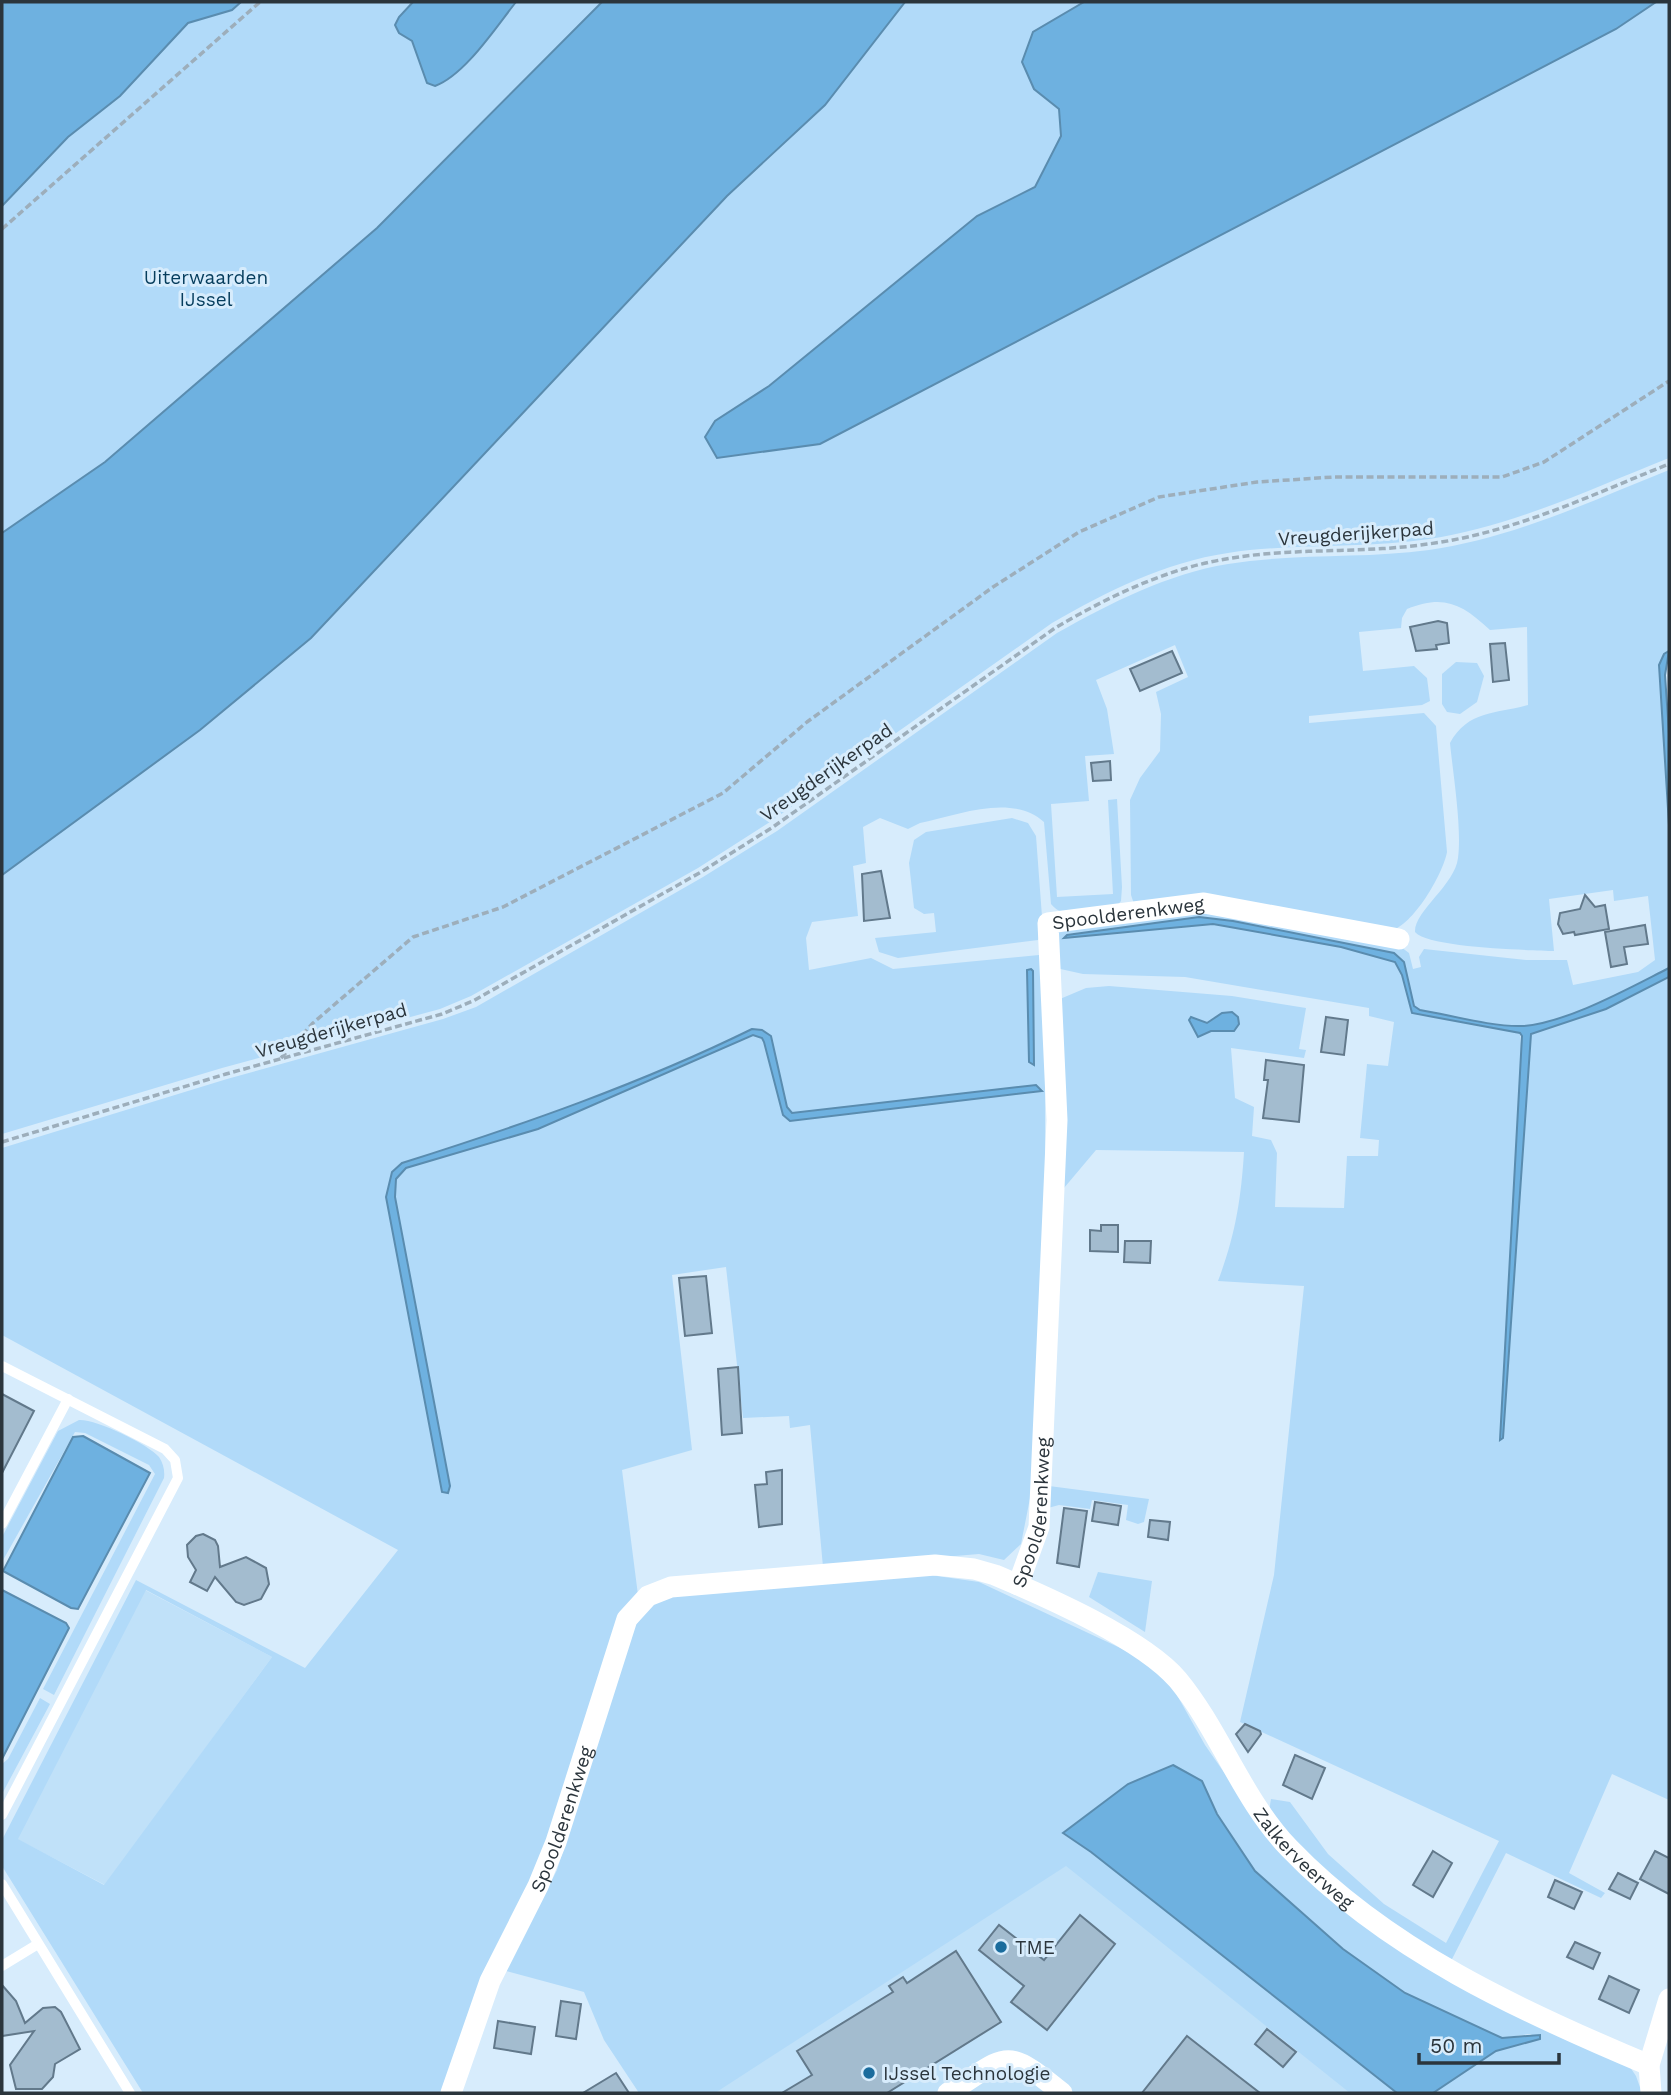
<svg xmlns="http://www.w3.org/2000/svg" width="1671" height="2095" font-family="'Work Sans',sans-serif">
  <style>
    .built { fill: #c0e1f9 }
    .green { fill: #b1daf9; fill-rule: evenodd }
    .water { fill: #6eb1e0; stroke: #5a8caf; stroke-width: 2 }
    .building { fill: #a3bccf; stroke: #62798b; stroke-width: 2 }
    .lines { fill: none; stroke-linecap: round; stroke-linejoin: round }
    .path { stroke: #9daebb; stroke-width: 3.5; stroke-dasharray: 7 3.5; stroke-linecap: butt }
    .lane { stroke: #fff; stroke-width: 10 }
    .street { stroke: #fff; stroke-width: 21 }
    .poi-dot { fill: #1a6c9d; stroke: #d7ecfc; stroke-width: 2.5 }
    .labels { text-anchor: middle; stroke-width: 6; stroke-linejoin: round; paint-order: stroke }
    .park-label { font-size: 19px; fill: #063d5d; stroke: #d7ecfc }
    .street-label { font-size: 19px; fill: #2b353c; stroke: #d7ecfc }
    .poi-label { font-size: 19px; fill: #2b353c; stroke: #d7ecfc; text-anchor: start }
  </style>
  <rect width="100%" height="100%" fill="#d7ecfc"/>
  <g class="built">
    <path d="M145 1590 272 1657 105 1885 17 1839Z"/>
    <path d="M1054 1849 1393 2093H675Z"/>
  </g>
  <g class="green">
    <path d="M208 2H648L200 730 311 638 727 196 825 105 905 2H1084L1033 32 1034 89 1059 108 1061 136 1035 187 977 216 769 386 715 421 717 458 820 444 1616 29 1656 2H1669V458C1591 489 1513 526 1429 539 1362 549 1294 543 1228 553 1165 562 1106 592 1052 623L770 822 698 868 471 996 440 1009 222 1068 2 1134V206L68 137Z"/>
    <path d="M1669 470V651L1664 654 1659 665 1669 825V968C1631 988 1565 1023 1523 1026 1492 1027 1451 1015 1420 1010L1414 1006 1404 962 1394 953 1212 918 1067 934 1064 938 1213 924 1341 947 1395 962 1402 975 1413 1013 1520 1033 1522 1056 1500 1440 1503 1438 1531 1033 1606 1009 1669 977V1800L1612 1774 1569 1873 1605 1893 1601 1898 1506 1853 1449 1965C1378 1918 1323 1878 1269 1811L1271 1799 1290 1802 1328 1854 1384 1904 1446 1943 1499 1841 1240 1722 1274 1575 1304 1286 1218 1281C1235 1236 1241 1201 1244 1152L1096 1150 1064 1188 1060 999 1086 988 1109 986 1232 996 1306 1008 1299 1049 1306 1050 1304 1058 1231 1048 1235 1098 1254 1107 1252 1136 1271 1140 1277 1153 1275 1207 1344 1208 1347 1156H1378L1379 1140 1360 1138 1367 1064 1388 1066 1394 1022 1369 1016V1008L1185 977 1083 974 1056 968C1054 953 1048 936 1065 926L1196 909 1213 910 1397 944 1409 953 1413 969 1421 967 1419 957 1424 949 1526 960H1567L1573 985 1638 972 1655 960 1648 896 1614 901 1613 890 1549 899 1554 951C1529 950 1428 948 1415 932 1414 911 1455 885 1458 858 1462 828 1453 774 1450 743 1468 710 1497 714 1528 705L1527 627 1490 630C1462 604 1444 594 1407 609L1402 618 1401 628 1359 632 1363 671 1414 666 1427 678 1430 701 1422 705 1309 716V723L1424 713 1436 726 1447 852C1443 874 1413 926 1390 931 1384 932 1375 929 1368 928L1208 899 1134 904 1131 895 1130 800 1140 778 1160 751 1161 714 1156 692 1188 677 1175 645 1096 680 1107 709 1114 754 1085 756 1089 801 1051 804 1057 897 1113 894 1108 800 1117 799 1122 887 1121 901 1115 908C1098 915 1064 921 1051 904L1044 822C1012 793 958 815 920 823L908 829 880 818 863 827 866 863 853 866 858 916 812 922 806 938 809 970 871 958 893 969 1039 955 1046 964 1049 1074 1045 1091V1272L1032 1488 1021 1544 1004 1560 979 1554 823 1567 810 1425 790 1428 789 1416 743 1418 726 1267 672 1275 692 1450 622 1470 638 1595 623 1613 542 1861 484 1981 445 2093H143L2 1866V1840L136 1580 305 1668 398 1550 2 1335V1148L227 1079 443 1019 476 1007 703 877 777 831 1057 633C1111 603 1167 574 1228 564 1295 553 1362 559 1429 550 1513 538 1591 501 1669 470ZM1031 969 1033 971 1034 1065 1029 1061 1027 970ZM1232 1012 1238 1017 1239 1024 1234 1031H1211L1198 1037 1189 1020 1194 1018 1207 1023 1222 1013ZM752 1029 762 1030 771 1036 787 1107 792 1113 1036 1085 1043 1090 790 1121 783 1115 764 1042 762 1038 753 1035 538 1129 406 1168 396 1179 395 1197 450 1486 448 1493 442 1492 386 1197 392 1172 402 1163 531 1123 670 1067ZM146 1590 272 1657 104 1885 18 1839Z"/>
    <path d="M1456 662 1477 663 1484 676 1477 702 1460 714 1447 712 1442 704V674Z"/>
    <path d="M1012 818 1028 823 1036 836 1043 930 1038 940 898 958 879 952 875 938 936 932 934 913 924 914 914 908 909 863 914 840 926 832Z"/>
    <path d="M79 1420C96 1419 148 1444 159 1457 163 1463 165 1470 164 1478L54 1695 43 1689 155 1474 149 1465 85 1433 75 1432 2 1562V1537L58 1431Z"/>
    <path d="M1049 1486 1149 1499 1144 1522 1138 1524 1126 1520 1128 1505 1092 1500 1090 1509 1059 1505 1048 1508Z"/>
    <path d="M1098 1572 1152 1581 1145 1632 1089 1597Z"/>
    <path d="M923 1574 979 1582 1146 1660 1173 1688 1205 1745 1279 1852 1357 1920 1628 2064 1636 2076 1642 2093H1433L1496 2051 1540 2039 1530 2034 1502 2038 1405 1993 1343 1949 1255 1871 1217 1813 1202 1781 1128 1784 1063 1834 1091 1852 1397 2093H1350L1066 1866 715 2093H639L604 2040 584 1992 506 1971 557 1870 634 1627 654 1602 671 1596Z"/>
    <path d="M40 1698 50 1704 2 1794V1764L8 1759Z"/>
  </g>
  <g class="water">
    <path d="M2 2H241L232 10 188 23 120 96 68 137 2 206Z"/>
    <path d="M413 2H516C496 27 465 75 435 86L427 83 412 41 399 33 395 25 399 17Z"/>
    <path d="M602 2H905L825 105 727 196 311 638 200 730 2 875V533L105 462 377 228Z"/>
    <path d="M1084 2H1656L1616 29 820 444 717 458 705 437 715 421 769 386 977 216 1035 187 1061 136 1059 109 1034 89 1022 62 1033 32Z"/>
    <path d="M1669 651 1665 675 1669 733V825L1659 665 1664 654Z"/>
    <path d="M1199 917 1233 921 1394 953 1404 962 1414 1006 1420 1010C1450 1015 1492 1027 1522 1026 1565 1024 1631 987 1669 968V977L1606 1009 1531 1034 1503 1438 1500 1440 1522 1036 1520 1033 1412 1013 1402 975 1395 962 1341 947 1213 924 1064 938 1067 935Z"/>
    <path d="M1031 969 1033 971 1034 1065 1029 1062 1027 970Z"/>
    <path d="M1232 1012 1238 1017 1239 1024 1234 1031H1211L1198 1037 1189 1020 1191 1017 1207 1023 1222 1013Z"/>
    <path d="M752 1029 762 1030 771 1036 787 1107 792 1113 1036 1085 1042 1091 790 1121 783 1115 764 1042 762 1038 753 1035 538 1129 406 1168 396 1179 395 1197 450 1486 448 1493 442 1492 386 1197 392 1172 402 1163C522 1125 640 1084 752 1029Z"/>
    <path d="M83 1436 150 1473 78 1609 71 1608 3 1571 73 1437Z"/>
    <path d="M2 1590 66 1623 69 1628 2 1759Z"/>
    <path d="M1173 1765 1202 1781 1217 1814 1255 1871 1343 1949 1405 1993 1502 2038 1540 2035V2039L1496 2051 1433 2093H1397L1091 1852 1063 1833 1128 1784Z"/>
  </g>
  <g class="building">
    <path d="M1438 621 1447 623 1449 643 1436 645 1437 649 1416 651 1410 627Z"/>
    <path d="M1505 643 1509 680 1493 682 1490 644Z"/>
    <path d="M1172 651 1182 673 1140 691 1130 669Z"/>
    <path d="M1110 761 1111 780 1093 781 1091 763Z"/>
    <path d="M881 871 890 918 864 921 862 874Z"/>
    <path d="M1585 895 1595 907 1605 905 1609 929 1575 935 1574 932 1563 934 1558 924 1560 913 1580 909Z"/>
    <path d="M1645 925 1648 944 1624 947 1627 964 1611 967 1605 932Z"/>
    <path d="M1326 1017 1348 1020 1344 1055 1321 1052Z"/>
    <path d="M1266 1060 1304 1065 1299 1122 1263 1118 1268 1080H1264Z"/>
    <path d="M1101 1225H1118V1252L1090 1251V1230L1101 1231Z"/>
    <path d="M1125 1241H1151L1150 1263 1124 1262Z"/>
    <path d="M706 1276 712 1333 685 1336 679 1278Z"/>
    <path d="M738 1367 742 1433 722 1435 718 1369Z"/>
    <path d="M2 1394 34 1411 2 1473Z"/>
    <path d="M782 1470V1524L759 1527 755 1485 767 1484 766 1472Z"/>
    <path d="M1095 1502 1121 1506 1118 1525 1092 1521Z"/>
    <path d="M1064 1508 1087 1511 1079 1567 1057 1563Z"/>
    <path d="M1150 1520 1170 1522 1168 1540 1148 1537Z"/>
    <path d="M203 1534 215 1540 218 1546 220 1567 246 1557 266 1568 269 1584 261 1599 244 1605 236 1602 215 1577 207 1591 190 1582 196 1570 188 1557 187 1545 196 1536Z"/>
    <path d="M1245 1724 1260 1731 1261 1734 1248 1752 1236 1734Z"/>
    <path d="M1295 1755 1325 1768 1312 1799 1283 1785Z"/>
    <path d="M1433 1851 1452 1863 1433 1897 1413 1885Z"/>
    <path d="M1655 1851 1669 1858V1894L1640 1879Z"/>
    <path d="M1618 1873 1638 1883 1630 1899 1609 1889Z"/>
    <path d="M1555 1880 1582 1892 1574 1909 1548 1897Z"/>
    <path d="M1080 1915 1115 1944 1047 2030 1011 2002 1024 1986 979 1950 999 1925 1044 1960Z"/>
    <path d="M1575 1942 1600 1953 1593 1969 1567 1957Z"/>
    <path d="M956 1951 1001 2022 887 2093H782L812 2075 797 2051 893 1992 889 1986 903 1977 907 1983Z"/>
    <path d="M1609 1976 1639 1990 1629 2013 1599 1999Z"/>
    <path d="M2 1985 16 2001 25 2023 43 2008 55 2007 61 2012 80 2049 55 2064 53 2077 42 2089H16L10 2065 34 2031 2 2036Z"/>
    <path d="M561 2001 581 2004 576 2039 556 2036Z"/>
    <path d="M498 2021 535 2027 531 2054 494 2048Z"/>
    <path d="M1267 2029 1296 2052 1283 2067 1255 2044Z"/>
    <path d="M1187 2036 1238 2076 1260 2093H1142Z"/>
    <path d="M616 2073 629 2093H583Z"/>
  </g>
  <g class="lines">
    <g class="path">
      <path d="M2 229 260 2"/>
      <path d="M281 1058 313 1023 413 937 503 907 723 793 807 722 993 587 1079 532 1159 497 1257 482 1334 477H1502L1544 462 1669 381"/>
      <path d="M2 1142 226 1074 442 1014 473 1001 701 872 773 827 1055 628C1108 597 1165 569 1226 559 1293 547 1361 554 1428 544 1513 533 1591 495 1669 464"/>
    </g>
    <g class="lane">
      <path d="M2 1366 165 1449 175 1460 178 1478 2 1815"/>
      <path d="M2 1524 68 1399"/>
      <path d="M2 1884 130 2093"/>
      <path d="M2 1966 38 1944"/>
    </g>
    <g class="street">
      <path id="s1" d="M1018 1585 1039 1527 1057 1120 1048 923 1204 903 1399 939"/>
      <path id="s2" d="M451 2093 490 1981 538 1886 556 1842 627 1619 648 1596 671 1587 935 1565 974 1569 995 1575C1047 1597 1143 1639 1178 1680 1220 1731 1242 1799 1289 1848 1387 1950 1520 2011 1649 2065"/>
      <path d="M948 2093C1009 2055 1003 2045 1062 2093"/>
      <path d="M1651 2093 1649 2065 1669 1999"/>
    </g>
  </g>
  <g class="poi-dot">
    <circle cx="1001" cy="1947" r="7"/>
    <circle cx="869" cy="2073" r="7"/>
  </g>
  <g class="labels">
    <g class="park-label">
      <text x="206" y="284">Uiterwaarden<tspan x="206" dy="22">IJssel</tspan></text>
    </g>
    <g class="street-label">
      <text transform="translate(1356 533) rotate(-4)" y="7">Vreugderijkerpad</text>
      <text transform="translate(826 772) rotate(-35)" y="7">Vreugderijkerpad</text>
      <text dy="7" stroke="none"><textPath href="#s1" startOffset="747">Spoolderenkweg</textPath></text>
      <text transform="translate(331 1030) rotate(-16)" y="7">Vreugderijkerpad</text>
      <text dy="7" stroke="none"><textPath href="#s1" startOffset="75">Spoolderenkweg</textPath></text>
      <text dy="7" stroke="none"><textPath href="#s2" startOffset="296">Spoolderenkweg</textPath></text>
      <text dy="7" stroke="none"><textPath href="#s2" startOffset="1320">Zalkerveerweg</textPath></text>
    </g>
    <g class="poi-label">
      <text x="1015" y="1954">TME</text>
      <text x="883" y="2080">IJssel Technologie</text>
    </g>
  </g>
  <rect width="1671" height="2095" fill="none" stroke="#2b353c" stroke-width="7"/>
  <path d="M1419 2053v10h140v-10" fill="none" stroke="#2b353c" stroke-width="3.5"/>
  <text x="1430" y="2053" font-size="21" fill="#2b353c" stroke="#d7ecfc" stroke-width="5" paint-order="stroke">50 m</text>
</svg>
